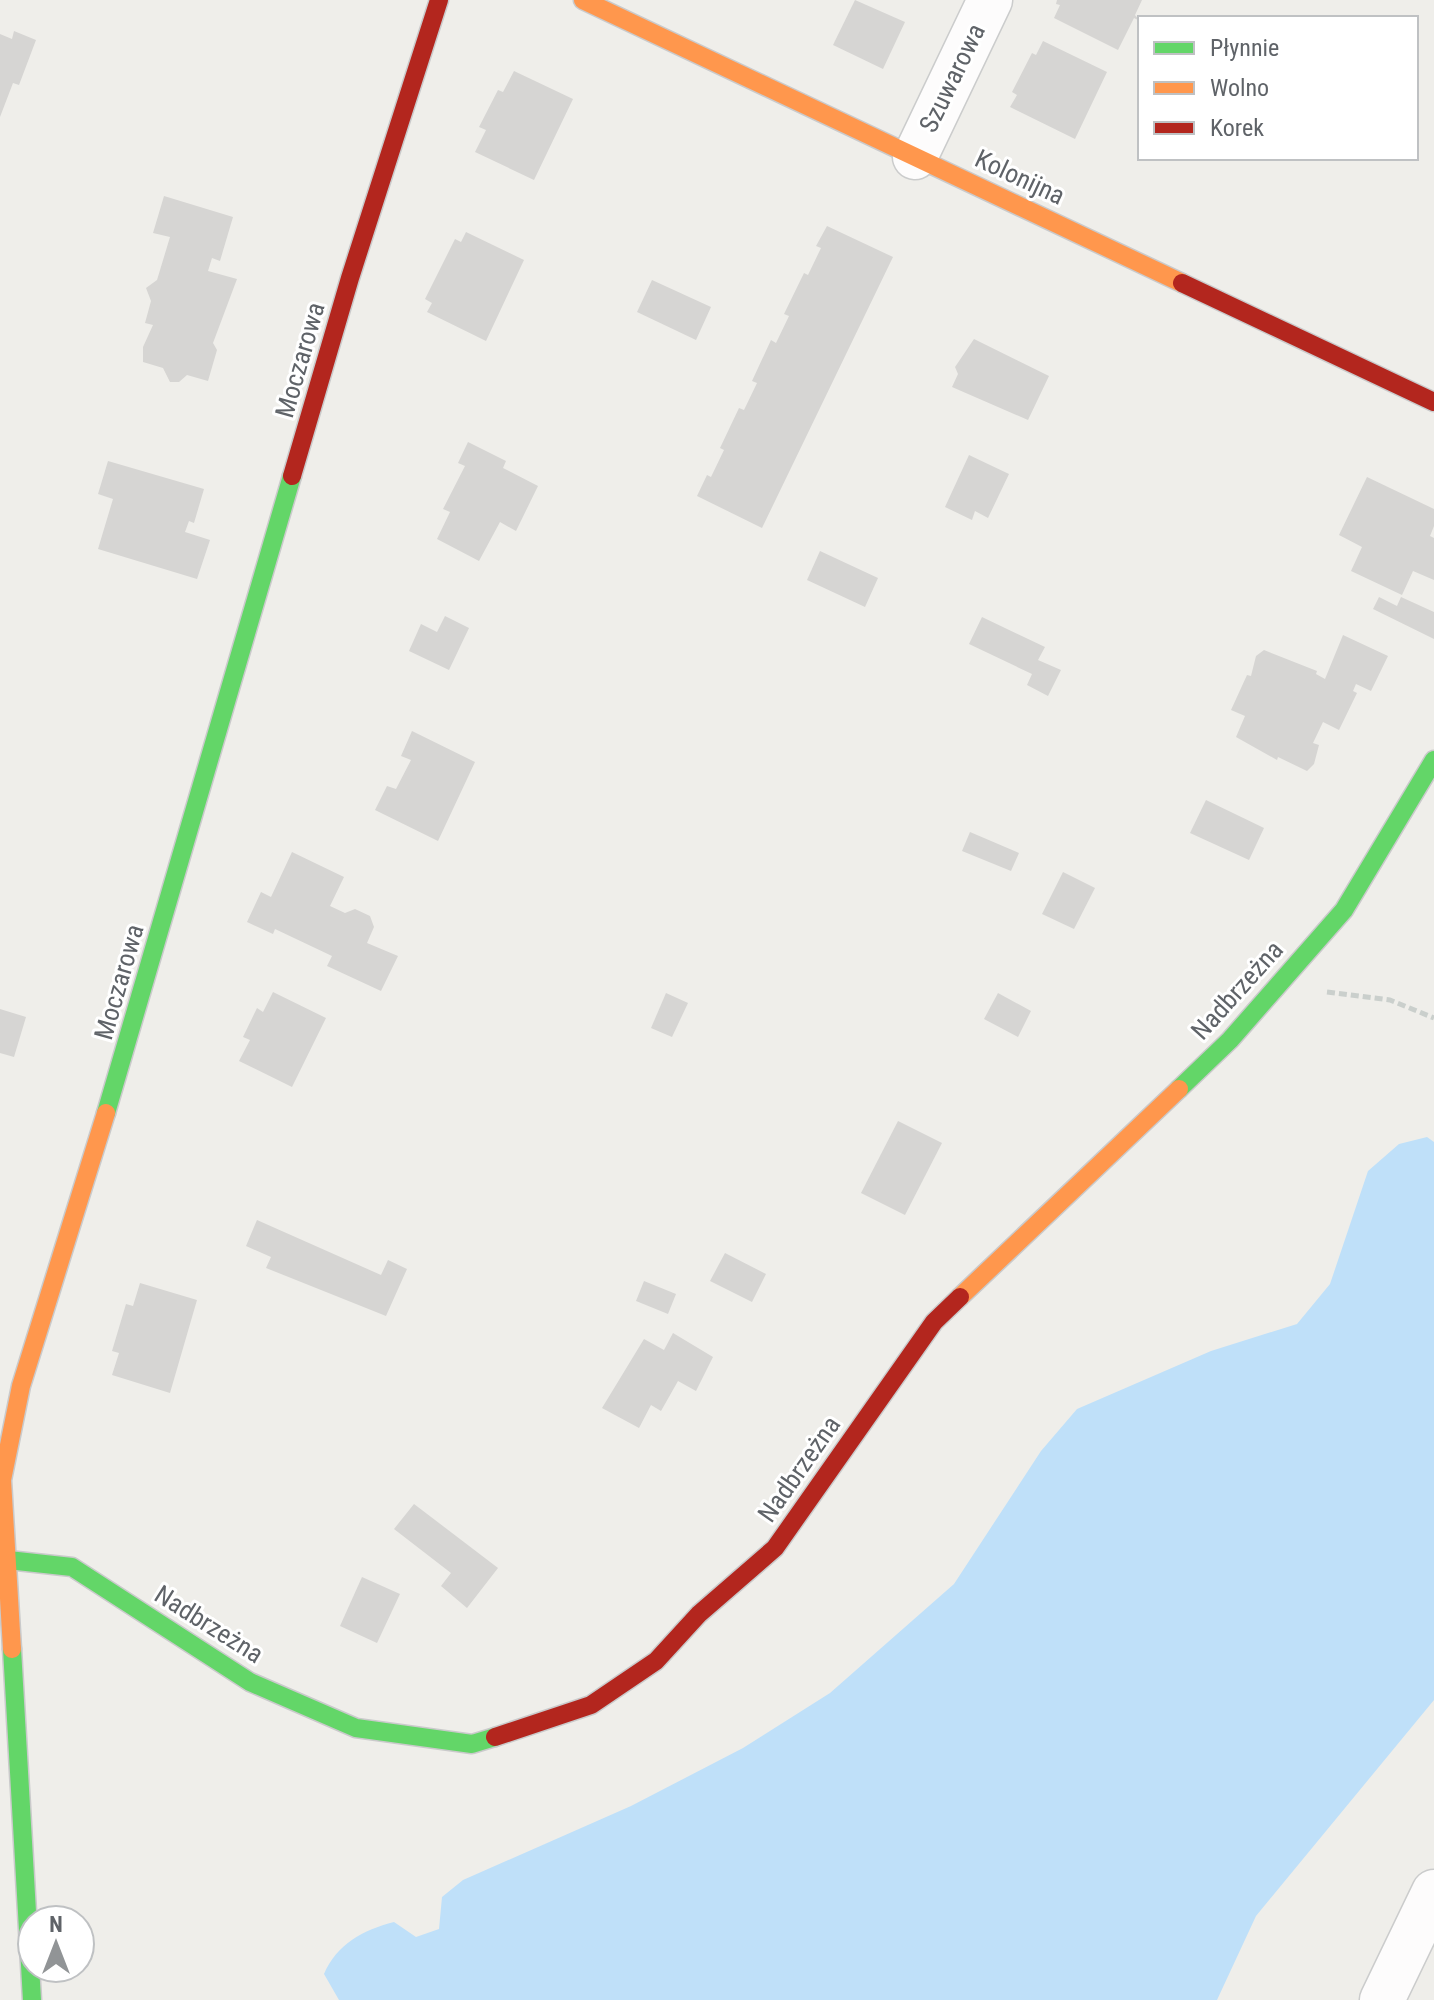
<svg xmlns="http://www.w3.org/2000/svg" width="1434" height="2000" font-family="'Roboto Condensed',sans-serif">
  <style>
    .water { fill: #bfe0f9 }
    .building { fill: #d6d5d3 }
    .lines { fill: none; stroke-linecap: round; stroke-linejoin: round }
    .street-casing { stroke: #cbcccc; stroke-width: 47 }
    .fast-casing { stroke: #cacacb; stroke-width: 21 }
    .slow-casing { stroke: #cacacb; stroke-width: 21 }
    .jam-casing { stroke: #cacacb; stroke-width: 21 }
    .path { stroke: #cacfcc; stroke-width: 5; stroke-dasharray: 8 4; stroke-linecap: butt }
    .street { stroke: #fdfcfc; stroke-width: 44 }
    .fast { stroke: #63d668; stroke-width: 18 }
    .slow { stroke: #ff974d; stroke-width: 18 }
    .jam { stroke: #b3261e; stroke-width: 18 }
    .labels { text-anchor: middle; stroke-width: 6; stroke-linejoin: round; paint-order: stroke }
    .street-label { font-size: 26px; fill: #5f6368; stroke: #fff }
  </style>
  <rect width="100%" height="100%" fill="#efeeea"/>
  <path class="water" d="M1427 1137 1434 1142V1700L1256 1916 1217 2000H339L324 1974C337 1944 363 1930 394 1922L416 1937 439 1929 442 1897 463 1880 631 1806 743 1748 830 1693 954 1584 1041 1451 1077 1409 1211 1351 1297 1324 1330 1284 1368 1171 1399 1144Z"/>
  <g class="building">
    <path d="M855 0 905 22 883 69 833 45Z"/>
    <path d="M1057 0H1142L1135 15 1140 21 1134 18 1118 50 1054 18 1060 5 1056 4Z"/>
    <path d="M14 31 36 40 19 85 13 83 0 117V34L12 39Z"/>
    <path d="M1043 41 1107 72 1075 139 1010 107 1017 95 1012 92 1032 53 1036 55Z"/>
    <path d="M514 71 573 99 534 180 475 152 486 130 479 127 498 90 503 92Z"/>
    <path d="M164 196 233 217 220 261 212 258 208 271 237 279 213 343 217 350 208 381 187 375 179 382H170L163 368 143 362V347L153 325 145 323 151 301 146 288 157 280 170 237 153 233Z"/>
    <path d="M827 226 893 257 762 528 697 496 707 475 711 477 724 450 720 448 739 408 744 410 757 383 752 381 771 340 776 343 789 316 784 314 804 273 808 275 821 248 816 246Z"/>
    <path d="M466 232 524 260 486 341 427 312 432 303 425 299 455 239 461 242Z"/>
    <path d="M652 280 711 307 696 340 637 312Z"/>
    <path d="M974 339 1049 376 1028 420 952 387 958 374 955 367Z"/>
    <path d="M468 442 506 461 503 468 538 486 516 531 500 522 479 561 437 539 450 512 443 509 465 466 458 463Z"/>
    <path d="M969 455 1009 474 988 518 975 511 972 520 945 507Z"/>
    <path d="M108 461 204 489 194 523 189 521 185 532 210 540 197 579 98 549 113 499 98 494Z"/>
    <path d="M1367 477 1434 509V526L1430 536 1434 538V580L1413 571 1402 595 1351 571 1362 547 1339 535Z"/>
    <path d="M820 551 878 578 865 607 807 580Z"/>
    <path d="M1379 597 1397 606 1401 597 1434 612V639L1373 609Z"/>
    <path d="M445 616 469 628 449 670 409 651 421 624 437 632Z"/>
    <path d="M982 617 1045 647 1038 660 1061 670 1048 696 1027 685 1032 674 969 644Z"/>
    <path d="M1343 635 1388 656 1371 691 1356 684 1353 691 1357 693 1339 730 1323 722 1313 743 1319 745 1314 764 1307 771 1278 757 1277 760 1236 737 1245 716 1231 710 1247 675 1251 676 1256 656 1264 650 1317 671 1316 674 1325 679Z"/>
    <path d="M412 731 475 762 438 841 375 810 387 786 396 789 411 760 401 756Z"/>
    <path d="M1206 800 1264 828 1249 860 1190 833Z"/>
    <path d="M970 832 1019 853 1011 871 962 851Z"/>
    <path d="M292 852 344 877 330 906 345 913 355 909 370 916 374 927 367 943 398 956 381 991 327 966 332 956 275 929 273 934 247 922 261 892 271 897Z"/>
    <path d="M1063 872 1095 888 1074 929 1042 914Z"/>
    <path d="M273 992 326 1018 292 1087 239 1061 250 1040 243 1037 257 1008 263 1012Z"/>
    <path d="M666 993 688 1003 672 1037 651 1028Z"/>
    <path d="M998 993 1031 1011 1018 1037 984 1019Z"/>
    <path d="M0 1009 26 1017 14 1057 0 1053Z"/>
    <path d="M898 1121 942 1143 905 1215 861 1193Z"/>
    <path d="M257 1220 381 1275 388 1260 407 1269 386 1316 266 1268 271 1257 246 1246Z"/>
    <path d="M725 1253 766 1274 752 1302 710 1281Z"/>
    <path d="M644 1281 676 1294 668 1314 636 1301Z"/>
    <path d="M140 1283 197 1300 170 1393 112 1375 119 1353 112 1351 126 1304 133 1306Z"/>
    <path d="M673 1333 713 1357 696 1391 678 1381 661 1411 651 1405 639 1428 602 1408 644 1339 664 1350Z"/>
    <path d="M414 1504 498 1568 467 1608 441 1586 451 1573 394 1529Z"/>
    <path d="M362 1577 400 1594 377 1643 340 1626Z"/>
  </g>
  <g class="lines">
    <g class="street-casing">
      <g id="street">
        <path d="M915 157 990 0"/>
        <path d="M1382 2000 1434 1892"/>
      </g>
    </g>
    <g class="fast-casing">
      <g id="fast">
        <path d="M1179 1089 1230 1040 1344 910 1434 760"/>
        <path d="M106 1113 292 476"/>
        <path d="M8 1560 72 1567 250 1682 356 1728 472 1744 495 1737"/>
        <path d="M12 1649 32 2000"/>
      </g>
    </g>
    <g class="slow-casing">
      <g id="slow">
        <path d="M583 0 1182 283"/>
        <path d="M960 1297 1179 1089"/>
        <path d="M12 1649 2 1480 21 1386 106 1113"/>
      </g>
    </g>
    <g class="jam-casing">
      <g id="jam">
        <path d="M1182 283 1434 402"/>
        <path d="M292 476 350 278 439 0"/>
        <path d="M495 1737 591 1705 656 1661 699 1614 775 1548 934 1322 960 1297"/>
      </g>
    </g>
    <path class="path" d="M1327 992 1390 1000 1434 1018"/>
    <use href="#street" class="street"/>
    <use href="#fast" class="fast"/>
    <use href="#slow" class="slow"/>
    <use href="#jam" class="jam"/>
  </g>
  <g class="labels">
    <g class="street-label">
      <text transform="translate(952 78) rotate(-64)" y="9">Szuwarowa</text>
      <text transform="translate(1020 177) rotate(25)" y="9">Kolonijna</text>
      <text transform="translate(300 360) rotate(-74)" y="9">Moczarowa</text>
      <text transform="translate(119 982) rotate(-74)" y="9">Moczarowa</text>
      <text transform="translate(1237 990) rotate(-48)" y="9">Nadbrzeżna</text>
      <text transform="translate(799 1469) rotate(-55)" y="9">Nadbrzeżna</text>
      <text transform="translate(209 1624) rotate(32)" y="9">Nadbrzeżna</text>
    </g>
  </g>
  <rect x="1138" y="16" width="280" height="144" fill="#ffffff" stroke="#bfc1c3" stroke-width="2"/>
  <rect x="1154" y="42" width="40" height="12" fill="#63d668" stroke="#bfc1c3" stroke-width="2"/>
  <text x="1210" y="56" font-size="24" fill="#5f6368">Płynnie</text>
  <rect x="1154" y="82" width="40" height="12" fill="#ff974d" stroke="#bfc1c3" stroke-width="2"/>
  <text x="1210" y="96" font-size="24" fill="#5f6368">Wolno</text>
  <rect x="1154" y="122" width="40" height="12" fill="#b3261e" stroke="#bfc1c3" stroke-width="2"/>
  <text x="1210" y="136" font-size="24" fill="#5f6368">Korek</text>
  <g transform="translate(56 1944)"><circle r="38" fill="#ffffff" stroke="#bfc1c3" stroke-width="2"/>
  <path d="M0-6L14 30L0 20L-14 30Z" fill="#919496"/>
  <text y="-12" font-size="22" font-weight="bold" text-anchor="middle" fill="#5f6368">N</text>
  </g>
</svg>
